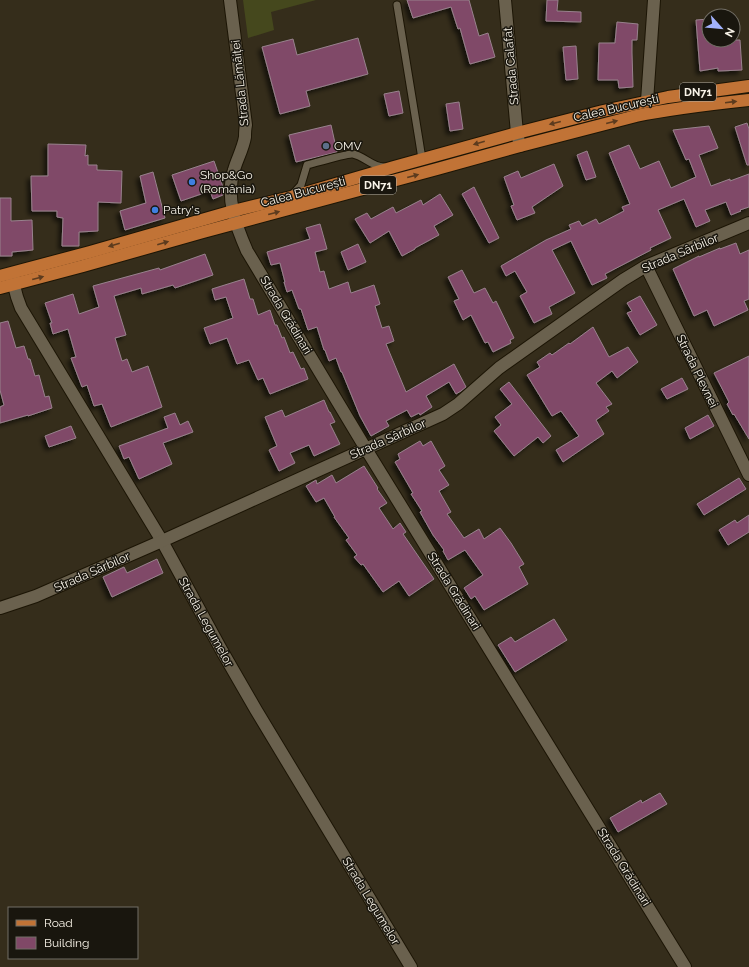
<svg xmlns="http://www.w3.org/2000/svg" width="749" height="967" font-family="Raleway,sans-serif">
  <style>
    .green { fill: #45481d }
    .building { fill: #804867; stroke: #98828d; filter: url(#shadow) }
    .lines { fill: none; stroke-linecap: round; stroke-linejoin: round }
    .lane-casing { stroke: #1c1505; stroke-width: 9 }
    .street-casing { stroke: #1c1505; stroke-width: 14 }
    .primary-casing { stroke: #1c1505; stroke-width: 14 }
    .lane { stroke: #6a614e; stroke-width: 7 }
    .street { stroke: #6a614e; stroke-width: 12 }
    .primary { stroke: #c17336; stroke-width: 12 }
    .oneway { fill: #5c3b1e }
    .service-dot { fill: #5c6f8a; stroke: #19160e; stroke-width: 1.5 }
    .shop-dot { fill: #3f7fe0; stroke: #19160e; stroke-width: 1.5 }
    .labels { text-anchor: middle; stroke-width: 3; stroke-linejoin: round; paint-order: stroke }
    .shield { fill: #19160e; stroke: #b6b1a7; stroke-width: 1 }
    .shield-label { font-size: 11px; font-weight: bold; fill: #f9f4e9 }
    .street-label { font-size: 12px; fill: #f9f4e9; stroke: #19160e }
    .poi-label { font-size: 12px; fill: #f9f4e9; stroke: #19160e; text-anchor: start }
  </style>
  <defs>
    <filter id="shadow"><feDropShadow dx="-3.5" dy="3.5" stdDeviation="2" flood-color="#0009"/></filter>
  </defs>
  <rect width="100%" height="100%" fill="#352d1b"/>
  <path class="green" d="M243 0H316L271 12 274 30 248 38Z"/>
  <g class="building">
    <path d="M407 0H469L479 36 488 33 495 57 470 64 460 28 458 29 451 7 413 18Z"/>
    <path d="M547 0H558L557 11 581 12V22L546 21Z"/>
    <path d="M709 19V40H740L742 70 718 71V68L700 71 696 20Z"/>
    <path d="M617 22 638 24 637 40H632V53L633 87 619 88 618 80H598L599 43H615Z"/>
    <path d="M358 38 368 74 306 91 310 106 280 114 262 47 293 39 297 55Z"/>
    <path d="M576 46 578 79 566 80 563 47Z"/>
    <path d="M399 91 403 113 389 116 384 94Z"/>
    <path d="M459 102 463 129 450 131 446 104Z"/>
    <path d="M747 123 749 129V165H747L735 127Z"/>
    <path d="M331 125 337 152 296 162 289 135Z"/>
    <path d="M709 126 718 148 699 155 711 186 730 179V181L749 174V207L740 210 741 211 731 215 726 202 705 210 710 221 696 227 684 199 658 210 671 238 650 248 651 250 605 274 607 278 592 285 571 241 552 250 575 293 549 307 552 314 534 323 520 296 527 292 515 271 506 276 501 266 546 240 571 229 569 225 579 221 582 226 596 219 599 224 624 211 622 207 630 204 609 153 629 145 640 169 659 161 671 188 696 177 689 159 686 160 673 130Z"/>
    <path d="M48 144 86 145 85 156 88 155V165H97V170L122 171 121 203 98 202V231L79 232V246H62L63 218 57 217V211H32L31 176H48Z"/>
    <path d="M587 151 596 177 586 180 577 155Z"/>
    <path d="M214 161 223 187V195L213 199 210 191 181 201 172 175Z"/>
    <path d="M554 164 563 186 532 207 535 213 517 220 511 206 514 205 504 177 518 171 521 178Z"/>
    <path d="M153 172 165 218 125 230 120 211 146 203 140 176Z"/>
    <path d="M474 187 499 238 489 243 462 194Z"/>
    <path d="M440 194 453 215 434 226 439 235 415 248V249L402 256 389 231 370 243 355 219 367 213 371 219 393 207 396 213 421 200 423 205Z"/>
    <path d="M0 198H11V221L32 220 33 250 12 252V256H0Z"/>
    <path d="M320 224 327 249 315 252 320 272 324 271 329 289 348 282 351 293 374 285 380 304 375 306 382 328 389 326 394 341 386 344 406 392 454 364 466 387 461 391 456 394 449 382 426 396 432 407 420 415 419 413 411 417 407 410 386 421 389 426 371 436 360 416 342 372H341L336 358 329 361 325 350H324L317 327 308 330 301 309H299L292 290 287 292 284 282H285L280 263 271 265 267 252 310 239 306 228Z"/>
    <path d="M736 243 740 254 749 250V299L744 301 748 310 714 326 707 310 694 316 673 269 699 256V257L720 248V249Z"/>
    <path d="M358 244 366 262 348 270 341 252Z"/>
    <path d="M205 254 213 275 175 288 173 285 142 294 141 288 114 296 126 335 115 338 122 361 127 359 132 372 148 366 162 407 111 427 102 404 94 406 87 385 82 387 71 358 76 357 68 329 53 334 50 323H52L45 303 73 294 79 314 99 307 93 286 159 268 160 270Z"/>
    <path d="M462 270 474 293 485 288 493 303 496 301 514 338 510 340 511 343 493 352 488 342 485 343 471 315 463 320 454 301 459 299 448 277Z"/>
    <path d="M244 279 250 299H253L258 315 270 310 275 325H277L282 338 284 337 290 353 293 352 301 369 304 368 308 379 270 394 263 378 258 380 249 360 237 364 227 338 210 344 204 328 233 318 226 297 215 300 212 289Z"/>
    <path d="M640 296 657 325 640 335 627 313 632 311 627 303Z"/>
    <path d="M8 321 16 348 24 346 28 359H30L35 376 39 375 45 397 49 396 52 408 28 416V415L0 423V407L4 405 0 390V323Z"/>
    <path d="M593 327 609 357 628 347 638 362 617 378 612 371 596 383 612 404 606 407 609 411 596 420 604 434 563 462 556 450 579 436 561 411 552 416 527 375 540 367 537 362 550 353 552 355 569 343 570 344Z"/>
    <path d="M749 356V439L734 414 733 415 727 404 729 402 714 373Z"/>
    <path d="M682 378 688 389 667 399 661 389Z"/>
    <path d="M509 382 551 436 543 443 538 437 514 456 494 431 501 425 495 417 512 404 500 389Z"/>
    <path d="M324 400 329 412H330L335 422 330 424 340 444 314 456 309 445 290 453 295 463 279 471 269 450 277 446 265 417 282 410 285 417Z"/>
    <path d="M175 413 180 425 188 421 193 432 163 443 172 464 139 479 129 457 124 459 119 446 168 428 164 417Z"/>
    <path d="M708 415 714 426 690 439 685 428Z"/>
    <path d="M71 426 76 438 49 447 45 436Z"/>
    <path d="M420 441 423 446 431 441 445 466 439 470 449 485 439 491 451 512 447 514 464 538 479 529 484 539 500 528 511 543 524 564 519 567 528 584 484 610 475 596 471 599 464 588 483 575 465 550 448 560 443 551 444 550 433 535 420 512 422 511 411 494 413 493 395 462 400 459 398 454Z"/>
    <path d="M364 466 378 488 377 489 387 503 379 508 393 529 400 523 406 532 403 534 434 579 409 596 399 581 383 592 363 564 361 565 354 557 357 555 346 540 349 538 334 517H335L324 498 316 502 306 486 316 480 317 484 332 475 336 483Z"/>
    <path d="M739 478 746 489 704 515 697 504Z"/>
    <path d="M749 515V532L728 545 719 530 735 520 737 523Z"/>
    <path d="M157 559 163 573 112 597 103 577 124 567 127 573Z"/>
    <path d="M554 619 567 640 515 672 498 645 511 637 515 642Z"/>
    <path d="M660 793 667 804 618 832 610 818 641 800 642 803Z"/>
  </g>
  <g class="lines">
    <g class="lane-casing">
      <g id="lane">
        <path d="M397 5 419 140 422 159"/>
        <path d="M291 196 301 185 307 165C315 163 348 153 353 154 364 156 372 167 384 167"/>
      </g>
    </g>
    <g class="street-casing">
      <g id="street">
        <path d="M230 0 246 125C245 129 245 133 245 137 243 149 237 159 234 170 225 197 236 226 247 251L366 449 685 967"/>
        <path d="M505 0 517 133 520 146"/>
        <path d="M647 101 654 0"/>
        <path d="M646 266 749 475"/>
        <path d="M11 274 17 297 21 308 162 541 222 651 256 710 411 967"/>
        <path d="M0 608 36 596 162 541 443 414 458 404 499 368 623 280 646 266 749 223"/>
      </g>
    </g>
    <g class="primary-casing">
      <g id="primary">
        <path d="M0 276 90 252 233 211 291 197 394 167 517 133 603 111 668 97 749 86"/>
        <path d="M0 288 83 266 203 232 437 169 520 146 636 116C673 108 711 104 749 100"/>
      </g>
    </g>
    <use href="#lane" class="lane"/>
    <use href="#street" class="street"/>
    <use href="#primary" class="primary"/>
  </g>
  <defs><path id="oneway-solid" d="M-6-.8H1V-3.2L6.5 0L1 3.2V.8H-6Z"/></defs>
  <g class="oneway">
    <use href="#oneway-solid" transform="translate(731 102) rotate(-7)"/>
    <use href="#oneway-solid" transform="translate(612 122) rotate(-14)"/>
    <use href="#oneway-solid" transform="translate(555 123) rotate(166)"/>
    <use href="#oneway-solid" transform="translate(479 143) rotate(164)"/>
    <use href="#oneway-solid" transform="translate(413 176) rotate(-15)"/>
    <use href="#oneway-solid" transform="translate(274 213) rotate(-15)"/>
    <use href="#oneway-solid" transform="translate(163 243) rotate(-16)"/>
    <use href="#oneway-solid" transform="translate(114 245) rotate(164)"/>
    <use href="#oneway-solid" transform="translate(38 278) rotate(-15)"/>
  </g>
  <circle class="service-dot" cx="326" cy="146" r="4"/>
  <g class="shop-dot">
    <circle cx="192" cy="182" r="4"/>
    <circle cx="155" cy="210" r="4"/>
  </g>
  <g class="labels">
    <g class="shield">
      <rect x="680" y="83" width="36" height="18" rx="3"/>
      <rect x="360" y="176" width="36" height="18" rx="3"/>
    </g>
    <g class="shield-label">
      <text x="698" y="96">DN71</text>
      <text x="378" y="189">DN71</text>
    </g>
    <g class="street-label">
      <text transform="translate(511 66) rotate(-95)" y="4">Strada Calafat</text>
      <text transform="translate(240 83) rotate(-96)" y="4">Strada Lămâiței</text>
      <text transform="translate(616 108) rotate(-13)" y="4">Calea București</text>
      <text transform="translate(303 192) rotate(-15)" y="4">Calea București</text>
      <text transform="translate(680 253) rotate(-23)" y="4">Strada Sârbilor</text>
      <text transform="translate(286 315) rotate(59)" y="4">Strada Grădinari</text>
      <text transform="translate(697 371) rotate(64)" y="4">Strada Plevnei</text>
      <text transform="translate(388 439) rotate(-24)" y="4">Strada Sârbilor</text>
      <text transform="translate(92 572) rotate(-24)" y="4">Strada Sârbilor</text>
      <text transform="translate(454 591) rotate(58)" y="4">Strada Grădinari</text>
      <text transform="translate(206 622) rotate(61)" y="4">Strada Legumelor</text>
      <text transform="translate(624 867) rotate(58)" y="4">Strada Grădinari</text>
      <text transform="translate(371 901) rotate(59)" y="4">Strada Legumelor</text>
    </g>
    <g class="poi-label">
      <text x="334" y="150">OMV</text>
      <text x="200" y="179">Shop&amp;Go<tspan x="200" dy="14">(România)</tspan></text>
      <text x="163" y="214">Patry's</text>
    </g>
  </g>
  <rect x="8" y="907" width="130" height="52" fill="#19160e" stroke="#736f66"/>
  <rect x="16" y="920" width="20" height="6" fill="#c17336" stroke="#736f66"/>
  <text x="44" y="927" font-size="12" fill="#f9f4e9">Road</text>
  <rect x="16" y="937" width="20" height="12" fill="#804867" stroke="#736f66"/>
  <text x="44" y="947" font-size="12" fill="#f9f4e9">Building</text>
  <g transform="translate(721 28) rotate(117)"><circle r="19" fill="#19160e" stroke="#736f66"/>
  <path d="M0-3L7 15L0 10L-7 15Z" fill="#a2b2fd"/>
  <text y="-6" font-size="11" font-weight="bold" text-anchor="middle" fill="#f9f4e9">N</text>
  </g>
</svg>
